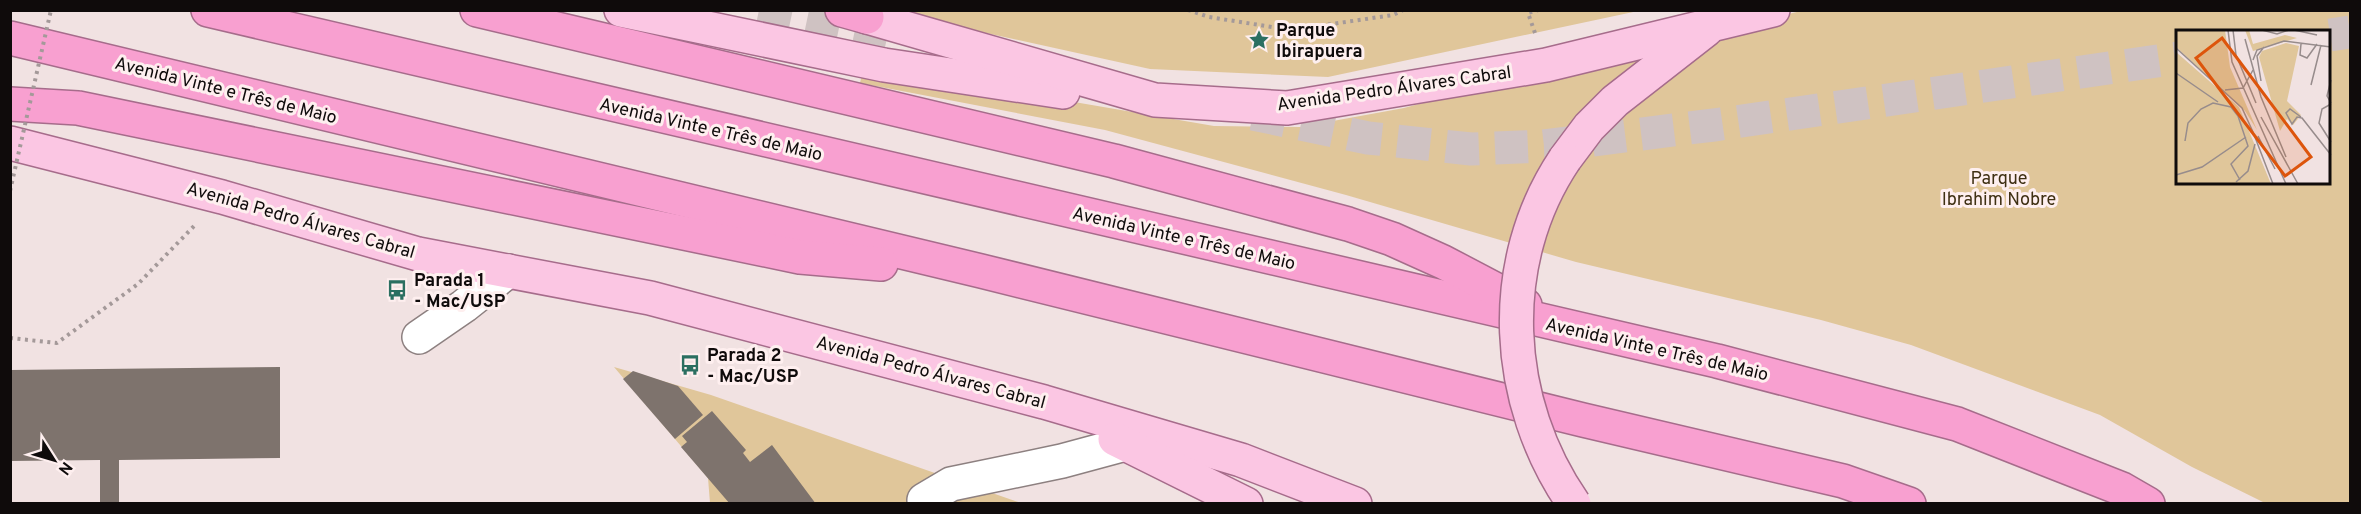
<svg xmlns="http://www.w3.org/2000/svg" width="2361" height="514" font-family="Overpass,sans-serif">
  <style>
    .green { fill: #e0c69a; fill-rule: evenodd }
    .building { fill: #7e736d }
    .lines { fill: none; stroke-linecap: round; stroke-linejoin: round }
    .highway-tunnel { stroke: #cfc2c2; stroke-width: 33; stroke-dasharray: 33 16; stroke-linecap: butt }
    .minor-casing { stroke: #8d8080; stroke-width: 36 }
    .major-casing { stroke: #a66c8b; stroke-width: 36 }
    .highway-casing { stroke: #a66c8b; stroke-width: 36 }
    .path { stroke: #a49999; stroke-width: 4; stroke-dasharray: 3 4.5; stroke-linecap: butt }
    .minor { stroke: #fff; stroke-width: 33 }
    .major { stroke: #fbc6e3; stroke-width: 33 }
    .highway { stroke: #f8a0d0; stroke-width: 33 }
    .major-bridge-casing { stroke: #a66c8b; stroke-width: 36; stroke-linecap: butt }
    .path-bridge { stroke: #a49999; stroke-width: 4; stroke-dasharray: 3 4.5; stroke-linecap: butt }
    .major-bridge { stroke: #fbc6e3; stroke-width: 33 }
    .labels { text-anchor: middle; stroke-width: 6; stroke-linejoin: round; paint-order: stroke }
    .poi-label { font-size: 18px; font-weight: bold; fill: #0f0b0b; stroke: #feefef; text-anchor: start }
    .street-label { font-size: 18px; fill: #0f0b0b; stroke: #feefef }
    .park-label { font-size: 18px; fill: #3f3013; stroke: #feefef }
    .inset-road { fill: none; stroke: #978c8c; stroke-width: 1.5 }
    .view { fill: #dd550c; fill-opacity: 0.15; stroke: #dd550c; stroke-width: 3 }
    .inset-edge { fill: none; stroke: #0f0b0b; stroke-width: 3 }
  </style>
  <rect width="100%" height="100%" fill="#f1e2e2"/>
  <g class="green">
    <path d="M886 11H1638L1328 77 1150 69Z"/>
    <path d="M1801 11H2350V503H2265L2192 467 2100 415 1911 345 1821 320 1576 262 1346 195 1105 130 860 83 864 66 1214 126 1300 127 1404 108 1519 77ZM2178 32H2330V183H2178Z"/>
    <path d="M614 367 711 395 1021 503H710L708 478Z"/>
  </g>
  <g class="building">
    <path d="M280 367V458L119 460V504H100V460L10 461V370Z"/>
    <path d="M633 371 678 386 703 415 675 439 623 379Z"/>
    <path d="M712 411 746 450 743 453 750 462 772 445 816 504H730L681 447 687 442 682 436Z"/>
  </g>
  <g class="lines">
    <g class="highway-tunnel">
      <path d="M759 10 897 39"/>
      <path d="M2330 35 2350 32"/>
      <path d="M1253 114 1368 138 1471 149 1544 146 1714 125 2178 58"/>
    </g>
    <g class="minor-casing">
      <g id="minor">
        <path d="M419 337 464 306 508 271"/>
        <path d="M924 500 951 484 1062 461 1125 444"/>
      </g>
    </g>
    <g class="major-casing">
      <g id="major">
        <path d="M621 10 884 65 1063 92"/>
        <path d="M867 17 1155 100 1287 108 1546 65 1773 10"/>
        <path d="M10 143 222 197 418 254 650 298 1044 402 1241 460 1355 504"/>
        <path d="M1565 159 1589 127 1615 101 1706 30"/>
        <path d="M1115 439 1246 504"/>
      </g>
    </g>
    <g class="highway-casing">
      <g id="highway">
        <path d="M208 10 1717 361 1957 424 2122 489 2148 504"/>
        <path d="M477 10 1114 161 1348 224 1392 239 1443 262 1525 305"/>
        <path d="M842 10 867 17"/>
        <path d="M10 38 981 271 1583 420 1843 481 1909 504"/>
        <path d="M10 104 78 108 800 257 881 264"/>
      </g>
    </g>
    <g class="path">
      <path d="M1188 10 1209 17 1291 30 1393 15 1403 10"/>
      <path d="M1535 33 1528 13 1538 10"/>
      <path d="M10 338 57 343 138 284 196 224"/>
    </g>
    <use href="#minor" class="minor"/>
    <use href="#major" class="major"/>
    <use href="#highway" class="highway"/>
    <g class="major-bridge-casing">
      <path id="major-bridge" d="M1565 159C1495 263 1503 402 1574 504"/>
    </g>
    <path class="path-bridge" d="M10 191 51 10"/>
    <use href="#major-bridge" class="major-bridge"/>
  </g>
  <defs>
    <g id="sight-bare" transform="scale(1.62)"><path d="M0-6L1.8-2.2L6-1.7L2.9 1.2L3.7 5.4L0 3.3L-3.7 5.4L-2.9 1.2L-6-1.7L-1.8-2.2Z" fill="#2b6f61" stroke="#feefef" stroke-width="2.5" paint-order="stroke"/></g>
    <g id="bus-bare" transform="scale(1.62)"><path d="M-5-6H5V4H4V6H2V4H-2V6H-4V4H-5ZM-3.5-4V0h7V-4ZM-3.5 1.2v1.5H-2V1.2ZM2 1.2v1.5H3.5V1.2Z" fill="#2b6f61" stroke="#feefef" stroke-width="2.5" paint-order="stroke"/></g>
  </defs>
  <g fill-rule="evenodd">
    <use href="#sight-bare" x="1259" y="40"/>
    <use href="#bus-bare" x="397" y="290"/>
    <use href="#bus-bare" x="690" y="365"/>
  </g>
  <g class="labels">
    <g class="poi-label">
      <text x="1276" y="36">Parque<tspan x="1276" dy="21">Ibirapuera</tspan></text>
      <text x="414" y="286">Parada 1<tspan x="414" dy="21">- Mac/USP</tspan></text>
      <text x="707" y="361">Parada 2<tspan x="707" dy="21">- Mac/USP</tspan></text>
    </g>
    <g class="street-label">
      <text transform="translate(1394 88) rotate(-8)" y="6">Avenida Pedro Álvares Cabral</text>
      <text transform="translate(226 90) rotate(14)" y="6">Avenida Vinte e Três de Maio</text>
      <text transform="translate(711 129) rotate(13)" y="6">Avenida Vinte e Três de Maio</text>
      <text transform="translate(301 220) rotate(16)" y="6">Avenida Pedro Álvares Cabral</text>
      <text transform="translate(1184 238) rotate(13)" y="6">Avenida Vinte e Três de Maio</text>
      <text transform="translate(1657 349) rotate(13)" y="6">Avenida Vinte e Três de Maio</text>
      <text transform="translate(931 372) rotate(15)" y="6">Avenida Pedro Álvares Cabral</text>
    </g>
    <g class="park-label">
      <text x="1999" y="184">Parque<tspan x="1999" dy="21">Ibrahim Nobre</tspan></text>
    </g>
  </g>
  <g transform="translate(2176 30)">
    <rect width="154" height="154" fill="#f1e2e2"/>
    <path d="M0 0H49L54 37 81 100 69 81 0 17ZM69 0H73L77 14 109 5 121 8 77 21ZM110 13 123 16 111 71 125 85 117 95 111 89 104 101 83 27 86 21ZM0 22 63 77 95 154H0Z" fill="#e0c69a"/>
    <path class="inset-road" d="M52 0 56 32 110 154M57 0 60 25 80 73M86 0 101 4 113 0M118 0 141 5M69 9 85 67 110 127M125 14 124 25 131 28 141 14M0 18 66 78 77 102M77 30 81 20 108 11 155 17M0 43 42 72M155 50 151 66 155 73M85 51 81 26 88 17M135 55 145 15M49 60 67 58 77 40M155 74 146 79 143 93 155 112M85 87 122 154M125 87 114 79 110 83 116 94 121 87 126 88 155 125M77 102 97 154M82 106 99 139M9 111 12 93 25 79 37 73 55 77 62 86 72 116 55 134 64 150M0 145 26 137 70 107M60 152 72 141 79 114"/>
    <path class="view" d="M46 8 135 127 109 146 20 28Z"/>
    <rect width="154" height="154" class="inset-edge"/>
  </g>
  <rect width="2361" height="514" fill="none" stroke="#0f0b0b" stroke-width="24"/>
  <g transform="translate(54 460) rotate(127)" stroke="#feefef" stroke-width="4.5" paint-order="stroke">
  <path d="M0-4.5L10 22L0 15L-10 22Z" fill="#0f0b0b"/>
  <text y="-9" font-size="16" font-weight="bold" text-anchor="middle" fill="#0f0b0b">N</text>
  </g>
</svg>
